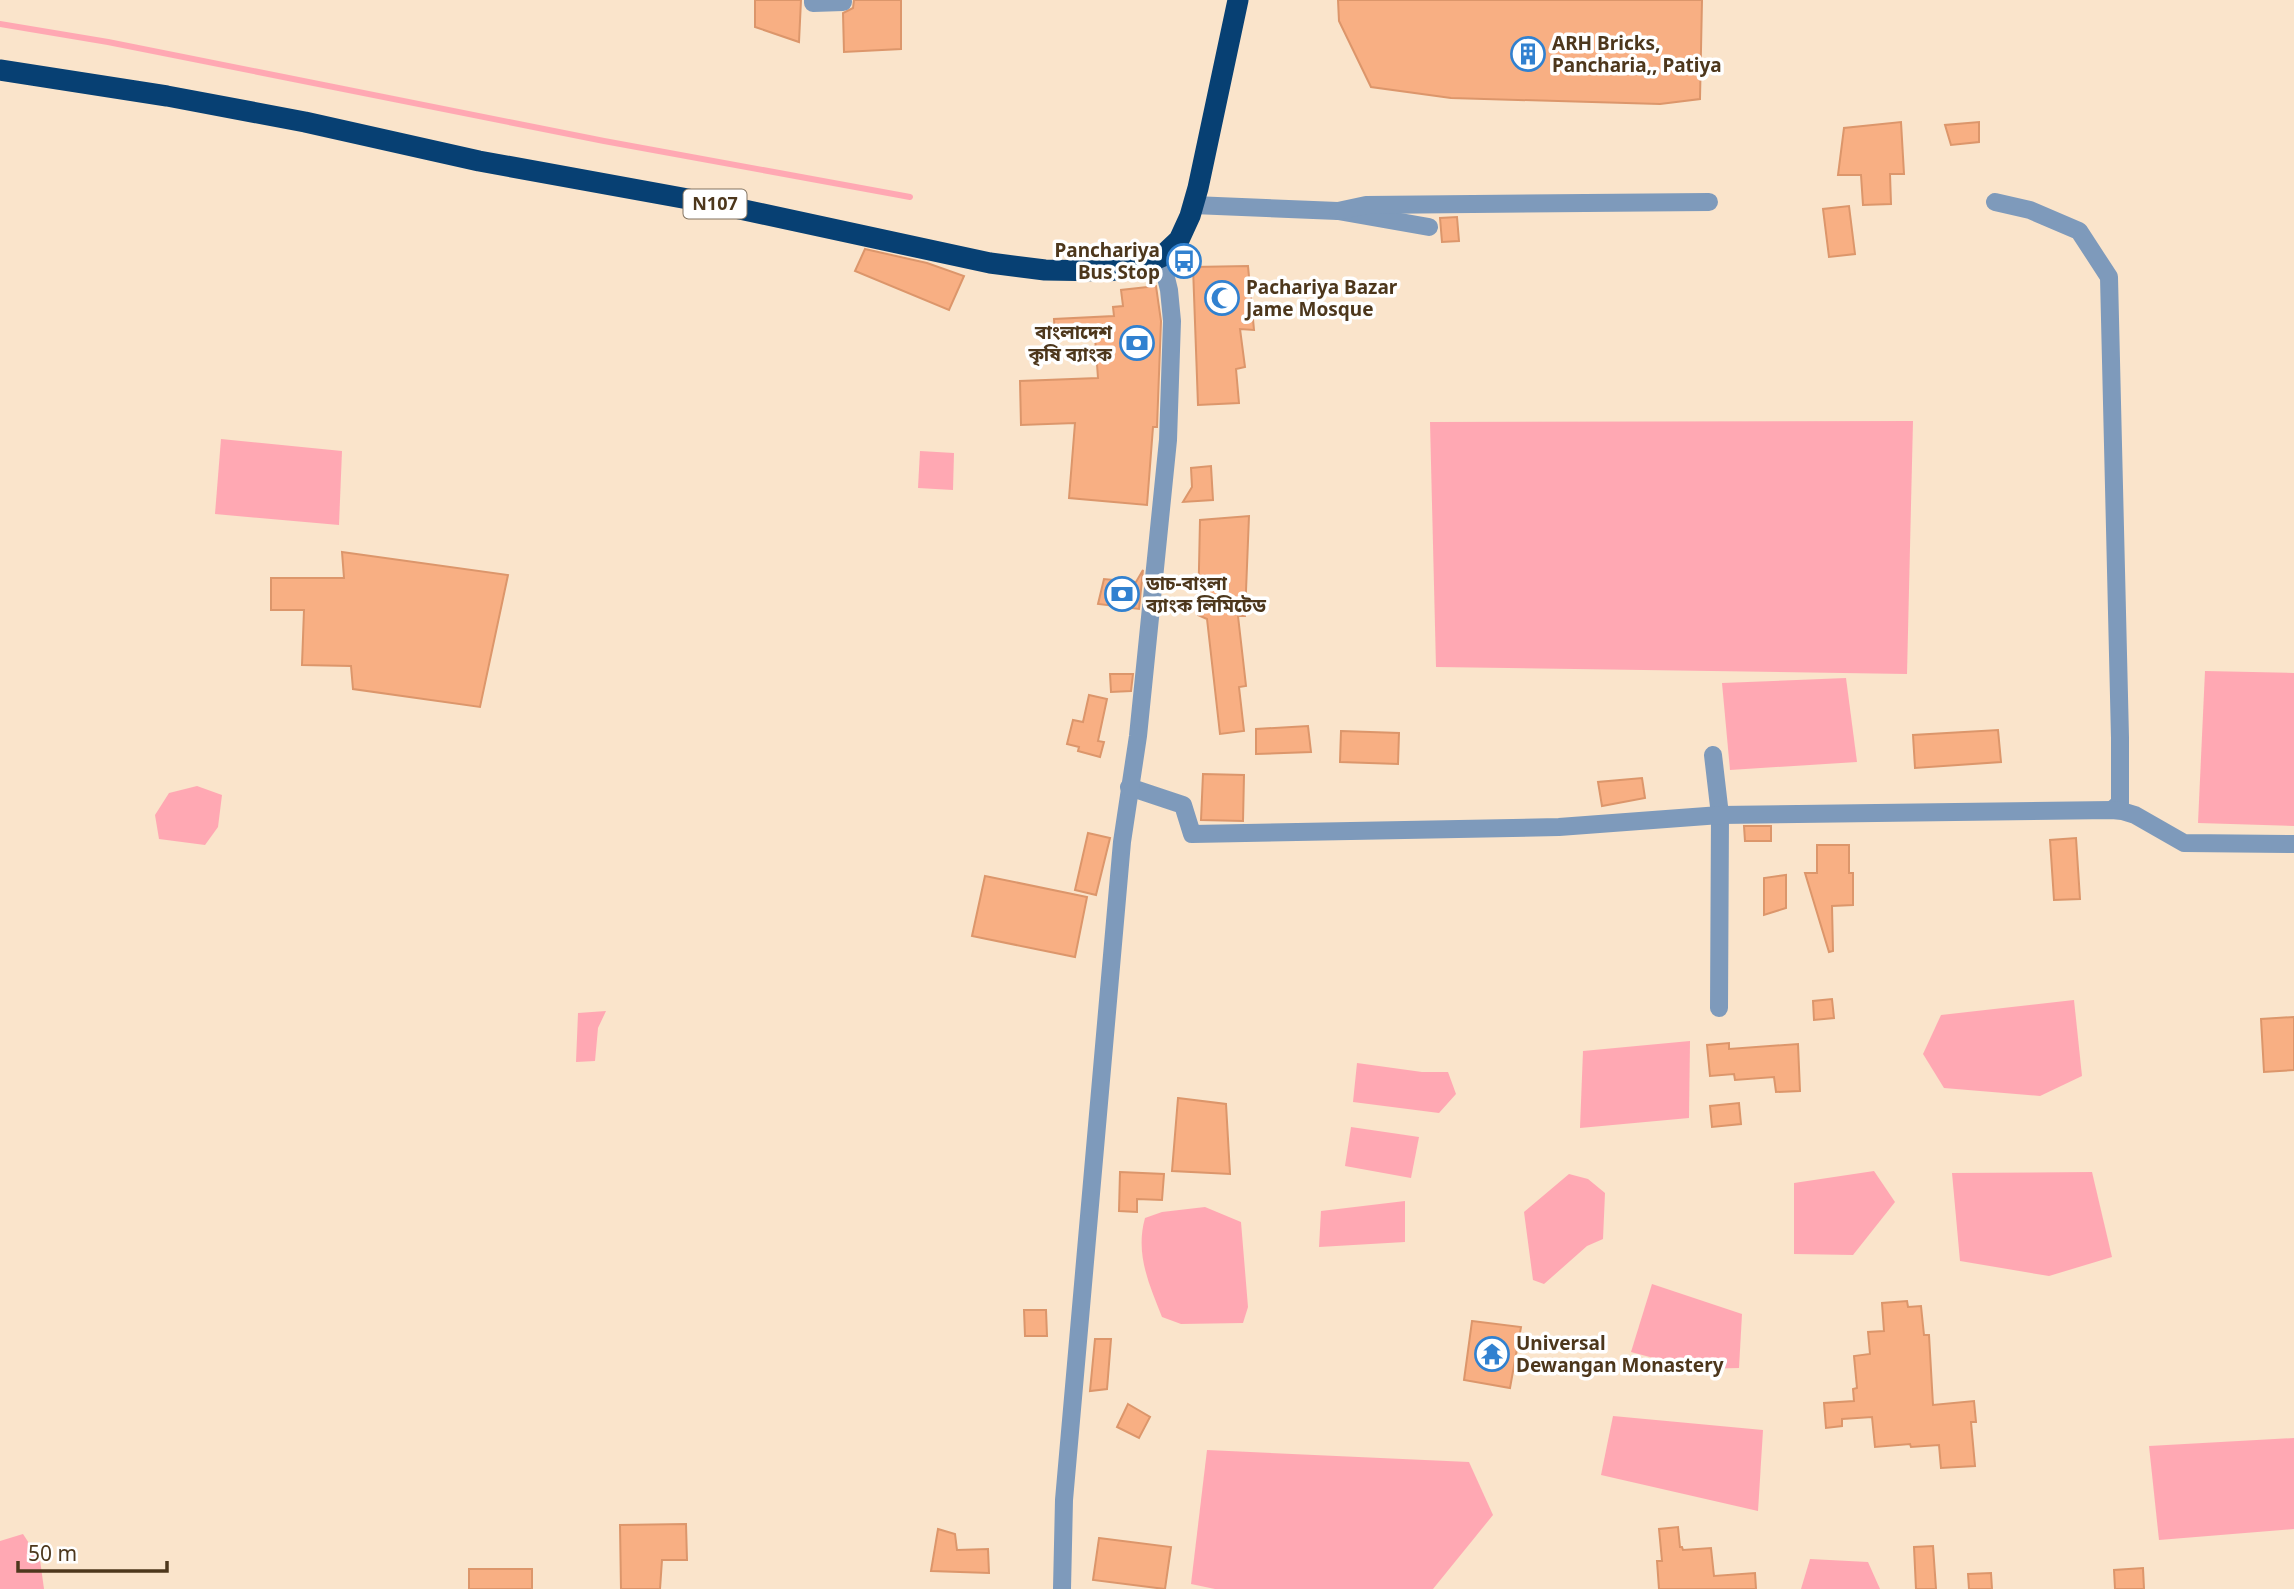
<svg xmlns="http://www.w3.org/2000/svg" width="2294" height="1589" font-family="'Noto Sans','Noto Sans Bengali',sans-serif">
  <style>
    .water { fill: #ffa8b3 }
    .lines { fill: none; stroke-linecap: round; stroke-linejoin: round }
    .stream { stroke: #ffa8b3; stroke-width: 6 }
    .building { fill: #f8af83; stroke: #dc966b; stroke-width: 2 }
    .minor { stroke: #7e9abb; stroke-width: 18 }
    .highway { stroke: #074073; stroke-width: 21 }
    .labels { text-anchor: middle; stroke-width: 7; stroke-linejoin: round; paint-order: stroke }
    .shield { fill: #fff; stroke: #827360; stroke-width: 2 }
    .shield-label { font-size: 18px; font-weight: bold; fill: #4d371c }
    .poi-label { font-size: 19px; font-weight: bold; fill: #4d371c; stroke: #fff; text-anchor: start }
  </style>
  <rect width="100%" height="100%" fill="#fae4cb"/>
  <g class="water">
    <path d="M1913 421 1907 674 1436 667 1430 422Z"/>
    <path d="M221 439 342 451 339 525 215 514Z"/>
    <path d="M920 451 954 453 953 490 918 488Z"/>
    <path d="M2205 671 2294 673V826L2198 823Z"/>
    <path d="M1846 678 1857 762 1730 770 1722 683Z"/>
    <path d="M197 786 222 795 218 827 205 845 159 839 155 815 169 793Z"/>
    <path d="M2074 1000 2082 1076 2040 1096 1944 1088 1923 1054 1941 1015Z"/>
    <path d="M606 1011 598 1028 595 1061 576 1062 578 1013Z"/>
    <path d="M1690 1041 1689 1118 1580 1128 1583 1051Z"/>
    <path d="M1357 1063 1422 1072H1448L1456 1094 1439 1113 1353 1102Z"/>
    <path d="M1351 1127 1419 1137 1411 1178 1345 1166Z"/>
    <path d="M1874 1171 1895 1202 1853 1255 1794 1254V1183Z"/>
    <path d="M2092 1172 2112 1257 2049 1276 1960 1261 1952 1173Z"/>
    <path d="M1569 1174 1588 1179 1605 1193 1603 1239 1587 1246 1544 1284 1533 1280 1524 1212Z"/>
    <path d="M1405 1201V1242L1319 1247 1321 1211Z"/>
    <path d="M1205 1207 1241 1222 1248 1307 1243 1323 1181 1324 1162 1317C1149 1284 1135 1254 1145 1218L1162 1212Z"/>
    <path d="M1652 1284 1742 1314 1739 1368 1695 1369 1631 1352Z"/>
    <path d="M1613 1416 1763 1430 1758 1511 1601 1475Z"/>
    <path d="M2294 1438V1529L2159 1540 2149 1446Z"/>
    <path d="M1207 1450 1469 1462 1493 1515 1433 1589H1215L1191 1584Z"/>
    <path d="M23 1534 40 1560 44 1589H0V1541Z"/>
    <path d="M1810 1559 1868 1562 1880 1589H1801Z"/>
  </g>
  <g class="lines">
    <path class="stream" d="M0 24 108 42 604 141 910 197"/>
  </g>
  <g class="building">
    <path d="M755 0H801L799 42 755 27Z"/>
    <path d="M854 0H901V49L844 52 843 13 853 8Z"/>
    <path d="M1338 0H1702L1700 99 1660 104 1451 98 1371 87 1339 21Z"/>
    <path d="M1901 122 1904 174H1890L1891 204 1863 205 1861 175H1838L1844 128Z"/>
    <path d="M1979 122V142L1951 145 1945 125Z"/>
    <path d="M1849 206 1855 254 1829 257 1823 209Z"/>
    <path d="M1457 217 1459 241 1442 242 1440 218Z"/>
    <path d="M865 249 927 263 964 276 949 310 855 271Z"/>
    <path d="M1248 266 1254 330 1240 329 1245 367 1236 369 1239 403 1198 405 1193 267Z"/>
    <path d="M1156 286 1161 321 1157 427H1153L1147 505 1069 498 1075 423 1021 425 1020 381 1098 378 1095 337 1055 339 1054 319 1114 316 1113 307 1123 306 1121 290Z"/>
    <path d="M1211 466 1213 500 1183 502 1192 487 1191 468Z"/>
    <path d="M1249 516 1245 616H1238L1246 686 1239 687 1244 731 1220 734 1207 619 1198 615 1200 520Z"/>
    <path d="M342 552 508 575 480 707 353 689 351 666 302 665 304 610H271V578H344Z"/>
    <path d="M1143 570 1139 609 1098 604 1104 579 1136 582Z"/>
    <path d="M1110 674H1133L1131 691 1111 692Z"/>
    <path d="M1089 695 1107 699 1098 741 1104 742 1100 757 1078 751 1079 747 1067 744 1073 720 1083 722Z"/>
    <path d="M1308 726 1311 752 1256 754V729Z"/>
    <path d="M1998 730 2001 762 1915 768 1913 735Z"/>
    <path d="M1341 731 1399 733 1398 764 1340 762Z"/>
    <path d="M1203 774 1244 775 1243 821 1201 820Z"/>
    <path d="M1642 778 1645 798 1602 806 1598 782Z"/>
    <path d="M1744 826H1771V841H1745Z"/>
    <path d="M1088 833 1110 838 1096 895 1075 890Z"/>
    <path d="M2076 838 2080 899 2054 900 2050 840Z"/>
    <path d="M1817 845H1849V873H1853V905L1832 906 1833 951 1829 952 1805 873H1817Z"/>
    <path d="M1786 875V908L1764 915V878Z"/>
    <path d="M985 876 1087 897 1075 957 972 936Z"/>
    <path d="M1832 999 1834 1018 1814 1020 1813 1001Z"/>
    <path d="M2294 1017V1070L2264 1072 2261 1019Z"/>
    <path d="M1729 1043V1049L1798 1044 1800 1091 1776 1092 1774 1077 1735 1080 1734 1074 1710 1076 1707 1045Z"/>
    <path d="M1178 1098 1226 1104 1230 1174 1172 1171Z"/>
    <path d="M1739 1103 1741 1124 1712 1127 1710 1106Z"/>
    <path d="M1120 1172 1164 1174 1162 1200 1137 1199V1212L1119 1211Z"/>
    <path d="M1907 1301 1908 1307 1921 1306 1924 1335H1929L1933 1405 1974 1401 1976 1422H1971L1975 1466 1941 1468 1939 1445 1911 1447 1910 1444 1875 1447 1872 1417 1842 1419V1426L1826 1428 1824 1403 1854 1401 1853 1389 1857 1388 1854 1356 1870 1354 1868 1332 1884 1331 1882 1303Z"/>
    <path d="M1024 1310H1046L1047 1336H1025Z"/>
    <path d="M1472 1321 1521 1327 1510 1388 1464 1380Z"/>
    <path d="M1095 1339H1111L1107 1389 1090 1391Z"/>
    <path d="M1128 1404 1150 1417 1139 1438 1117 1427Z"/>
    <path d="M686 1524 687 1560H662L660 1589H621L620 1525Z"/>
    <path d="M1678 1527 1680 1547H1682L1683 1550 1711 1548 1714 1576 1755 1573 1756 1589H1659L1657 1561H1662L1659 1529Z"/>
    <path d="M938 1529 955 1534 957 1550 988 1549 989 1573 931 1571Z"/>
    <path d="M1099 1538 1171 1547 1165 1589 1093 1580Z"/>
    <path d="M1933 1546 1936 1589H1916L1914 1547Z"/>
    <path d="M2143 1568 2144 1589H2115L2114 1570Z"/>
    <rect x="469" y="1569" width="63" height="20"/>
    <path d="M1991 1573 1992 1589H1969L1968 1574Z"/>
  </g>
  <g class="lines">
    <g class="minor">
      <path d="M813 0V3L843 2"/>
      <path d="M1995 202 2030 210 2079 231 2109 277 2120 738V803L2112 810"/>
      <path d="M1193 205 1338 211 1429 227"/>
      <path d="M1338 211 1366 205 1709 202"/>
      <path d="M1713 755 1720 815 1719 1008"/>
      <path d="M1129 787 1183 805 1192 834 1559 827 1720 815 2112 810 2122 811 2135 815 2184 843 2294 844"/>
      <path d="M1062 1589 1064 1500 1122 842 1138 736 1168 440 1172 321 1169 290 1161 257"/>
    </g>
    <path class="highway" d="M0 70 167 96 305 122 479 161 721 205 990 263 1045 270 1108 271 1137 267 1161 257 1179 240 1190 216 1198 188 1238 0"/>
  </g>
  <defs>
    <g id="building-ring" transform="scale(1.75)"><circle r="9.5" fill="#fff" stroke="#3181d0" stroke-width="1.5"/><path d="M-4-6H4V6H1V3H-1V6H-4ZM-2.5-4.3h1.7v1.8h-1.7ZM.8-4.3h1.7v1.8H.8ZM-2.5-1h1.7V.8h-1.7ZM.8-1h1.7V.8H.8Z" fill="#3181d0"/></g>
    <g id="bus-ring" transform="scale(1.75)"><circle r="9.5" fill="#fff" stroke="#3181d0" stroke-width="1.5"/><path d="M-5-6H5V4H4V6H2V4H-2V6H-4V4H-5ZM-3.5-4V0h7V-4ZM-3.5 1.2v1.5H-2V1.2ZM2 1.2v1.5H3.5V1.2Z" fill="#3181d0"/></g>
    <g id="mosque-ring" transform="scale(1.75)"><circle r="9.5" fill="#fff" stroke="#3181d0" stroke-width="1.5"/><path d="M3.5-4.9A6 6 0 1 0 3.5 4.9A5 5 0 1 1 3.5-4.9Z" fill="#3181d0"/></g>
    <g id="bank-ring" transform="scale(1.75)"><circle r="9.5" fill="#fff" stroke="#3181d0" stroke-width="1.5"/><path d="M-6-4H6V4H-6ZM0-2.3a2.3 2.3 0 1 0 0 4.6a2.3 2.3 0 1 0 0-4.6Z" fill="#3181d0"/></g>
    <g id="temple-ring" transform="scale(1.75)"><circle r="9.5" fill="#fff" stroke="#3181d0" stroke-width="1.5"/><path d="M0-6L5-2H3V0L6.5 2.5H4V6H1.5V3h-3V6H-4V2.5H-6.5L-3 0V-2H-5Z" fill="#3181d0"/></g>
  </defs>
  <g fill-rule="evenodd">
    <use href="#building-ring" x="1528" y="54"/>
    <use href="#bus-ring" x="1184" y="261"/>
    <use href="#mosque-ring" x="1222" y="298"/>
    <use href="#bank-ring" x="1137" y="343"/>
    <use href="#bank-ring" x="1122" y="594"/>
    <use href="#temple-ring" x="1492" y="1354"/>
  </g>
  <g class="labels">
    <rect class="shield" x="683.5" y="189.5" width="63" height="29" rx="5"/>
    <g class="shield-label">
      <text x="715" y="210">N107</text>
    </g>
    <g class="poi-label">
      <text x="1552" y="50">ARH Bricks,<tspan x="1552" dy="22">Pancharia,, Patiya</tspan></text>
      <text x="1160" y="257" text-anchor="end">Panchariya<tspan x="1160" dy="22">Bus Stop</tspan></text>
      <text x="1246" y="294">Pachariya Bazar<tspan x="1246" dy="22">Jame Mosque</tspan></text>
      <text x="1112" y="339" text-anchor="end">বাংলাদেশ<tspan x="1112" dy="22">কৃষি ব্যাংক</tspan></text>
      <text x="1146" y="590">ডাচ-বাংলা<tspan x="1146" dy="22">ব্যাংক লিমিটেড</tspan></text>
      <text x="1516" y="1350">Universal<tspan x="1516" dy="22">Dewangan Monastery</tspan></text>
    </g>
  </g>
  <path d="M18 1561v10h149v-10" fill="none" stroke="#4d371c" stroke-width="3.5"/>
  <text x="28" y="1561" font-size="21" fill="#4d371c" stroke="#ffffff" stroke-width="5" paint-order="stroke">50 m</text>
</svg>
